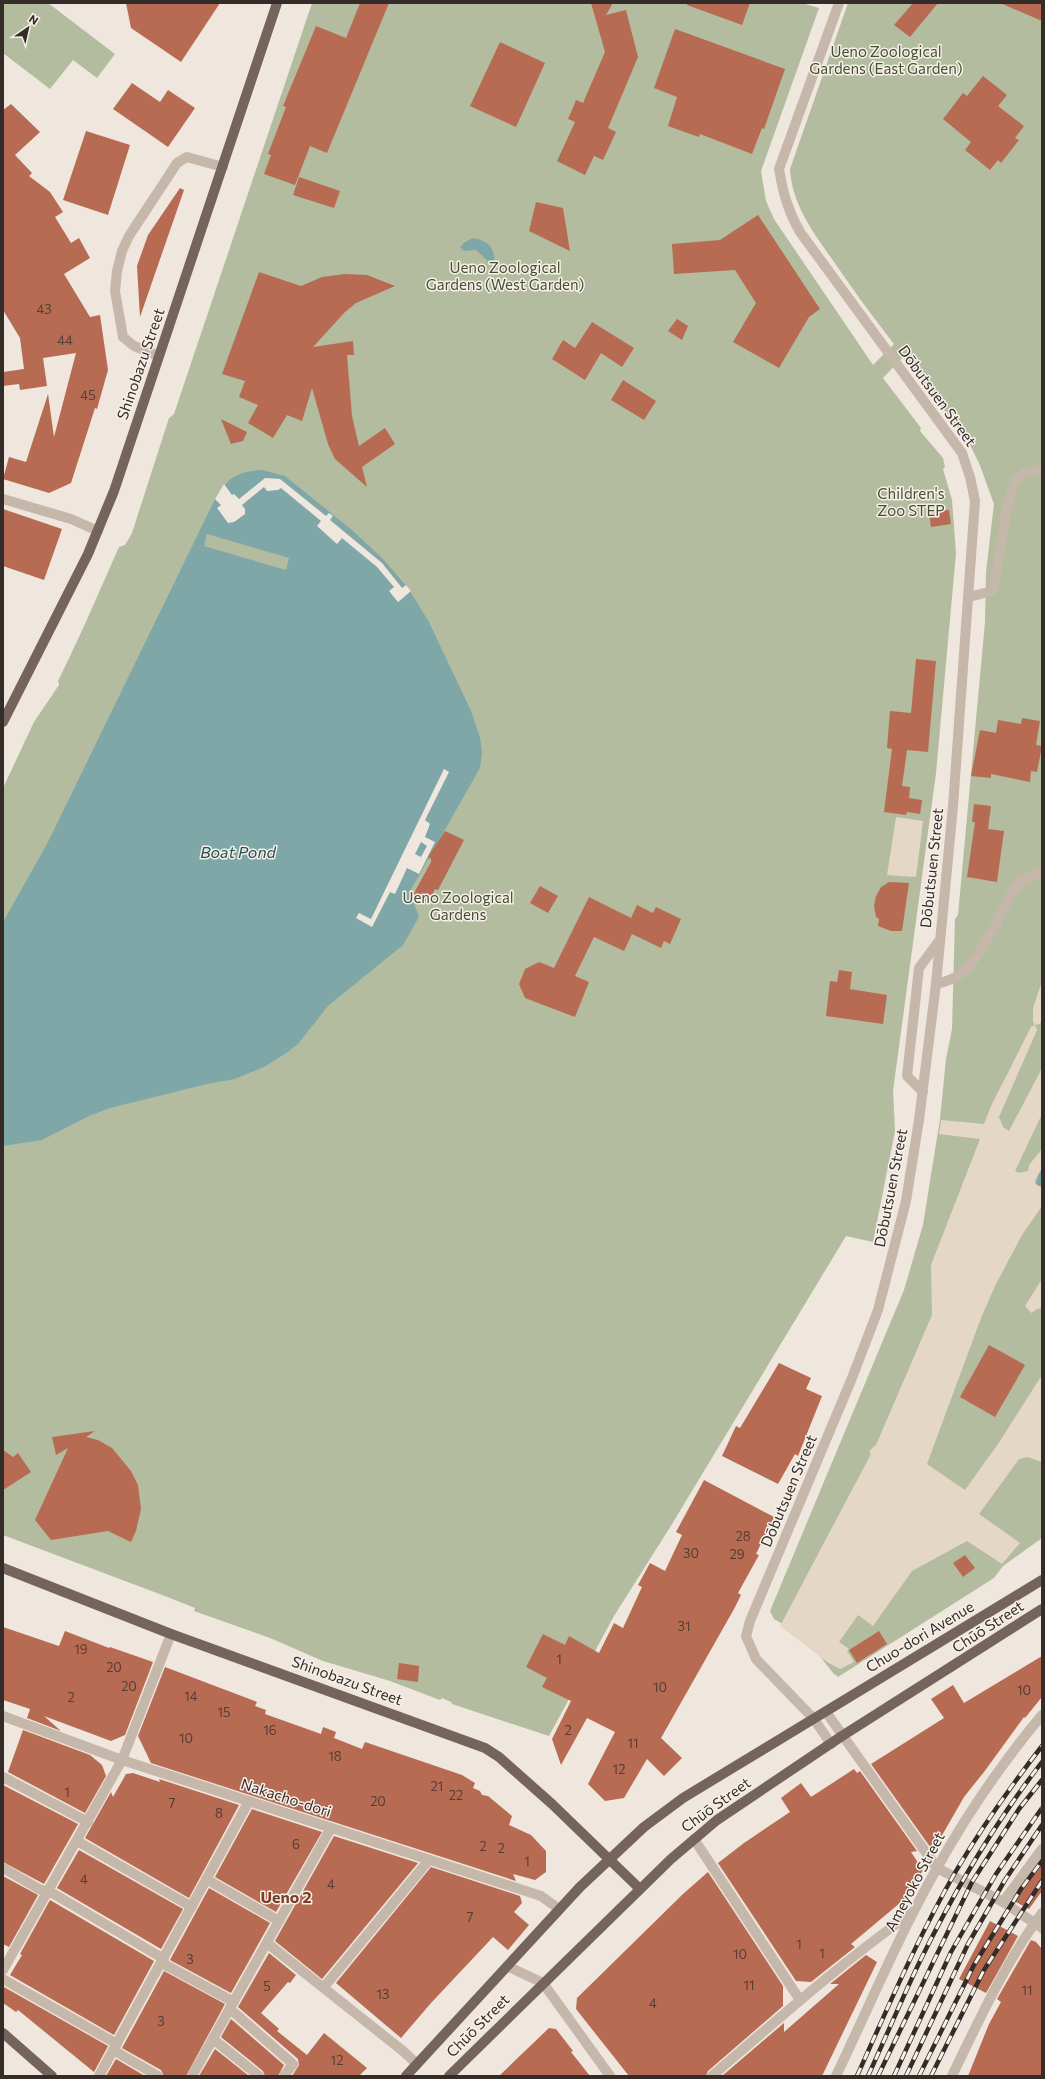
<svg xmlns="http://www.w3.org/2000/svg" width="1045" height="2079" font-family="Commissioner,sans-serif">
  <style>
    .green { fill: #b3bc9f }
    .plaza { fill: #e5d7c6 }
    .water { fill: #80a7a8; fill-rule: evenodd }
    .pier { fill: #efe6dd; fill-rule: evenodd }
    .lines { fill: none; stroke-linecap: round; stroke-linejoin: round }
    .stream { stroke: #80a7a8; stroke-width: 5.5 }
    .building { fill: #b76b53 }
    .minor { stroke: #c5b7aa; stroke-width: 10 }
    .major { stroke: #74645c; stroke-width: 10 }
    .rail-casing { stroke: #342c29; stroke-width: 4.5 }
    .rail { stroke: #f7f0e9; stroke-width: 3; stroke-dasharray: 9; stroke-linecap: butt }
    .labels { text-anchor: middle; stroke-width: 3; stroke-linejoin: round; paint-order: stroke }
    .number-label { font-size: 13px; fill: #553c34 }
    .park-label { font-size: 15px; fill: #444f30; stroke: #f7f0e9 }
    .street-label { font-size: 15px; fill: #342c29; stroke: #f7f0e9 }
    .water-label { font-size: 16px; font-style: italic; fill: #244e50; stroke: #f7f0e9 }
    .neighbourhood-label { font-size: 16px; font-weight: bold; fill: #793e2c; stroke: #f7f0e9 }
  </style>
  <rect width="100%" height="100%" fill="#efe6dd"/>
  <g class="green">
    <path d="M3 3H48L115 54 97 78 73 60 50 89 3 53Z"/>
    <path d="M312 3H802L819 8 761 171 766 201 774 219 873 365 894 344C873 317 853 290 834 262 814 233 792 206 790 169L848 3H1042V1538L1003 1566 994 1578 838 1677 833 1673 805 1637 774 1619 770 1611 904 1290 923 1225 940 1119 946 1059 952 1029 955 919 958 915 985 622 986 572 994 504 979 463 968 441 903 357 883 378 921 428 920 431 943 458 945 467 943 469 952 500 956 553 936 773 893 1091 895 1131 873 1242 846 1236 672 1524 614 1616 549 1736 452 1704 451 1702 442 1698 440 1700 390 1681 323 1661 270 1638 194 1611 195 1608 170 1598 3 1535V788L34 722 59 685 58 681C80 637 99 592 119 547L125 545 132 533 169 418 174 414Z"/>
  </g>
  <g class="plaza">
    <path d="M896 817 923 821 916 877 887 875Z"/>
    <path d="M1042 981V1019L1040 1024 1035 1025 1037 1030 999 1117 1003 1127 1009 1131 1042 1068V1114L1015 1171 1019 1173 1028 1171 1029 1165 1042 1149V1168L1035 1180V1183L1042 1188V1206L1022 1235 995 1286 981 1318 927 1464 965 1490 998 1444 1042 1375V1462L1028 1457 1019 1459 979 1514 1020 1543 1002 1564 967 1541 912 1571 873 1626 858 1615 839 1642 849 1649 847 1651 854 1662 840 1669 827 1662 780 1626 871 1454 869 1451 876 1445 932 1315 931 1265 980 1139 939 1134 941 1120 984 1124 991 1106 1031 1027 1035 1025 1033 1022V1008Z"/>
    <path d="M1042 1279V1308L1037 1309 1031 1313 1025 1306Z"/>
  </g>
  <g class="water">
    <path d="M473 238C488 240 496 249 494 264L489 262 476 250 464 251 460 247 465 242Z"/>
    <path d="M262 470 285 476 352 530 384 560 408 588 429 622 471 711 480 737 482 753 480 768 409 893 415 896 413 901 419 917 403 945 328 1006 298 1044 288 1052 264 1067 235 1079 207 1084 110 1108 89 1116 42 1140 3 1146V922L48 842 215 499C228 477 237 472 262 470ZM207 534 289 558 286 570 204 546Z"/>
  </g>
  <g class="pier">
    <path d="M265 478 280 479 326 516 329 513 333 516 330 520 382 563 402 588 406 585 411 591 398 602 389 591 394 587 377 567 342 538 337 544 317 526 321 521 281 488 278 490 267 491 264 487 242 505 245 509V514L234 522 228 523 217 508 221 505 215 499 224 484 232 495 234 494 239 499Z"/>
    <path d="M444 769 449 772 425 820 430 824 425 837 435 842 419 874 407 868 395 894 390 892 372 927 356 918 359 913 371 919ZM421 842 427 846 421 857 415 854Z"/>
  </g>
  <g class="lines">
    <path class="stream" d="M1039 1183 1042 1174"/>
  </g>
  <g class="building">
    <path d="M126 3H220L181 62 131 28Z"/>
    <path d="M360 3H389L327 153 310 146 295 185 264 174 271 155 268 154 286 107 283 106 316 26 346 38Z"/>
    <path d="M591 3H613L606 15 626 10 638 57 608 128 616 132 610 145 603 160 594 156 585 175 557 161 575 122 568 119 572 110 576 100 583 103 605 52Z"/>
    <path d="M688 3H750L742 25 687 5Z"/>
    <path d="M913 3H938L910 37 894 25Z"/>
    <path d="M1000 3H1042V21Z"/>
    <path d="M675 29 785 69 764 129 762 128 752 154 700 134 699 137 668 126 677 97 654 88Z"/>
    <path d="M500 42 545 63 516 127 470 106Z"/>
    <path d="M983 76 1007 95 998 106 1024 126 1015 138 1019 140 1001 163 998 160 990 170 965 150 971 142 943 119 963 93 967 96Z"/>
    <path d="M132 83 160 102 168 90 195 108 168 147 113 109Z"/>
    <path d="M11 104 40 132 15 155 32 173 29 176 50 192 63 212 55 217 71 243 79 238 90 258 64 274 90 317 100 315 108 370 97 409 95 408 71 483 49 493 3 479 9 457 26 462 48 394 54 437 76 353 43 358 47 386 20 390 19 384 3 386V372L24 369 20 338 3 310V110Z"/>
    <path d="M86 131 130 145 108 215 63 200Z"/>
    <path d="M299 177 340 191 334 208 293 195Z"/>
    <path d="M180 188 184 190 140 317 137 266 148 235Z"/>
    <path d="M536 202 563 208 570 251 529 231Z"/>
    <path d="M758 215 820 309 809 317 779 368 733 342 756 303 735 270 674 274 672 244 720 240Z"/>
    <path d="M259 272 301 286 322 277 345 274 367 275 395 286 356 303 345 312 313 347 353 341 354 355H347L352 416 359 446 385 428 395 444 362 467 367 487 335 459 328 444 312 388 302 421 287 415 273 438 248 423 258 405 239 397 245 381 222 374Z"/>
    <path d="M677 319 688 326 682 340 668 331Z"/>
    <path d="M592 322 634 348 622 367 601 353 585 380 552 359 563 340 575 348Z"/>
    <path d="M623 380 656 401 644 420 611 400Z"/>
    <path d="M221 419 247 432 243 441 231 444Z"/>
    <path d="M3 509 62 529 44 580 3 566Z"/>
    <path d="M949 510 951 524 931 527 929 512Z"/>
    <path d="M916 659 936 661 928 752 907 750 902 786 910 787 909 798 922 800 920 814 907 812 906 815 884 812 892 749 887 748 890 711 911 713Z"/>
    <path d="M1022 718 1040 721 1036 745 1042 746 1037 772 1031 771 1030 782 991 774V778L971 776 980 730 996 733 998 720 1021 724Z"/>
    <path d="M974 804 991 806 988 829 1004 831 997 882 967 877 975 822H972Z"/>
    <path d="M445 831 464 840 438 890 435 889 428 903 413 895 431 862V859L428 857Z"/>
    <path d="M889 882 909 883 902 931H891L878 926 879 919 876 917 874 906 876 896 881 887Z"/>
    <path d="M540 886 558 896 548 913 530 903Z"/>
    <path d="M589 897 631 918 637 905 653 913 656 907 681 919 670 944 664 941 661 948 632 934 624 951 594 937 575 976 589 982 575 1017 525 998 519 984 525 969 539 962 554 968Z"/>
    <path d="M839 970 852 972 850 989 887 995 883 1024 826 1016 830 981 837 982Z"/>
    <path d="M989 1345 1025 1365 995 1417 960 1397Z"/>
    <path d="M779 1363 811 1378 806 1389 822 1396 798 1456 795 1454 778 1484 722 1456 736 1426 740 1428Z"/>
    <path d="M95 1431 86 1437 98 1440 112 1448 131 1471 138 1485 141 1509 136 1531 131 1542 108 1531 51 1540 35 1520 68 1448 56 1455 52 1437Z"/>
    <path d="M3 1450 13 1457 18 1453 31 1472 3 1490Z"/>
    <path d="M704 1480 774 1517 756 1554 759 1555 738 1593 741 1595 734 1609 661 1738 682 1758 664 1776 647 1759 624 1798 605 1801 588 1784 615 1732 587 1718 561 1765 552 1739 571 1701 542 1687 547 1678 526 1667 543 1634 565 1645 569 1636 599 1653 614 1623 623 1628 642 1587 638 1585 650 1563 665 1571 682 1535 676 1532Z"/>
    <path d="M965 1555 975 1568 963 1577 953 1563Z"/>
    <path d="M3 1627 59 1646 65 1631 109 1648 110 1647 153 1662 125 1735 111 1741 44 1716 61 1731 27 1718 30 1709 3 1700Z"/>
    <path d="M879 1631 887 1644 857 1663 849 1650Z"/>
    <path d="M1042 1656V1697L1025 1718 1024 1717 984 1772 964 1797 933 1851 871 1764 944 1718 931 1699 953 1685 964 1703Z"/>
    <path d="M399 1663 419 1666 418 1682 397 1679Z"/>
    <path d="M165 1667 257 1702 255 1706 266 1710 265 1714 321 1734 323 1727 336 1732 334 1738 362 1749 365 1742 462 1775 475 1783 473 1788 480 1791 482 1795 488 1796 512 1816 509 1825 531 1835 546 1851V1872L535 1880 513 1874 516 1881 151 1763 138 1736Z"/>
    <path d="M23 1730 90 1755 102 1765 106 1776 85 1813 8 1772Z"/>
    <path d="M854 1769 857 1773 860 1771 917 1851 911 1852 923 1870 907 1897 851 1944 855 1947 811 1982 796 1981 718 1863 744 1843 790 1812 781 1798 801 1783 811 1797Z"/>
    <path d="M133 1773 160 1782 159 1779 239 1805 189 1898 85 1838 111 1792 113 1797 126 1774Z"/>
    <path d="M3 1785 78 1824 44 1884 3 1862Z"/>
    <path d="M252 1809 322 1832 276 1912 215 1877Z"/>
    <path d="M334 1836 418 1863 322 1979 275 1941Z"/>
    <path d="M79 1850 183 1909 161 1949 57 1888Z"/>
    <path d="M1042 1860V1891L1029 1909 1012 1900Z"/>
    <path d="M431 1867 520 1896 522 1903 514 1912 529 1925 508 1950 493 1937 431 2003 401 2038 336 1983Z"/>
    <path d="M708 1872 783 1986V2006L708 2071 706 2076H629L576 2009 577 1998 683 1894Z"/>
    <path d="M3 1876 38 1895 9 1947 3 1944Z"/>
    <path d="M209 1888 270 1923 231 1993 170 1960Z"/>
    <path d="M50 1900 154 1961 114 2035 10 1975 22 1955 20 1954Z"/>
    <path d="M990 1921 1018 1936 986 1993 959 1979Z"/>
    <path d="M1031 1940 1036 1942 1042 1949V2076H968L989 2024 1001 2002 997 1999Z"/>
    <path d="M269 1953 296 1975 290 1983 288 1982 261 2013 279 2029 277 2031 307 2055 324 2033 367 2068 359 2076H292L299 2065 298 2059 238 2007Z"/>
    <path d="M866 1955 877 1962 822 2076H722L784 2023V2032L839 1984H830Z"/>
    <path d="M164 1971 225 2004 186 2076H164L161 2070 122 2048Z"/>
    <path d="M4 1987 108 2046 94 2072 18 2010 16 2012 3 2003Z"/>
    <path d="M231 2019 284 2065 278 2076H265L263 2071 221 2037Z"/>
    <path d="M549 2028 556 2029 573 2051 571 2052 590 2076H499Z"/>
    <path d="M215 2049 249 2076H199Z"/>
    <path d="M116 2059 145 2076H106Z"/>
  </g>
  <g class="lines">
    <g class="minor">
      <path d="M159 356 134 346 123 337 115 291 117 271 122 251 129 236 177 163 187 157 223 167"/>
      <path d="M3 499 71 519 98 531"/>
      <path d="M969 597 992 591C1001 565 1004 493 1019 477 1024 471 1035 470 1042 470"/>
      <path d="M936 984C945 982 954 979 962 973 980 959 1002 911 1014 889L1020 881 1042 871"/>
      <path d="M923 1092 907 1076 919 968 939 941"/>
      <path d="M826 1712 937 1868 1003 1902 1042 1928"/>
      <path d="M3 1716 122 1760 541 1896 559 1909"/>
      <path d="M831 1744 814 1719 756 1659 746 1636 750 1621 852 1378 878 1310 906 1201 919 1120 936 984 953 806 975 501 970 477 962 453 800 232C788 211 783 193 779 169L839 3"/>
      <path d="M3 1777 88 1822"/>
      <path d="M694 1839 800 2000"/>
      <path d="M77 1841 192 1907"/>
      <path d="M3 1868 39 1889 54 1894 164 1959"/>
      <path d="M206 1879 279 1921"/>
      <path d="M1003 1902 1042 1849"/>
      <path d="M267 1943 403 2051 417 2064"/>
      <path d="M162 1963 234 2002"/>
      <path d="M507 1966 543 1983 610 2076"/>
      <path d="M3 1970 122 1760 171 1634"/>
      <path d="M3 1979 117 2044"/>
      <path d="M324 1987 429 1860"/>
      <path d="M230 2009 293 2064 284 2076"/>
      <path d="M213 2039 259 2076"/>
      <path d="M113 2050 158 2076"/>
      <path d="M99 2076 249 1801"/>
      <path d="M192 2076 331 1828"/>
      <path d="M712 2076C777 2020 842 1962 913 1912"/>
      <path d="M836 2076C869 2007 899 1935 937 1868 967 1814 1002 1763 1042 1715"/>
      <path d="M952 2076C979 2020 1005 1963 1042 1913"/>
    </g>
    <g class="major">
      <path d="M3 722 88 554 114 491 277 3"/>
      <path d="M3 1568 171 1634 485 1748 499 1757 552 1804 640 1889"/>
      <path d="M3 2033 52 2076"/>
      <path d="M406 2076 580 1887 644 1827 683 1798 1042 1580"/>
      <path d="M449 2076 671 1859 717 1820 842 1736 1042 1609"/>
    </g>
    <g class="rail-casing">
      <g id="rail">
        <path d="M857 2076C888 2007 918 1937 956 1871 982 1827 1011 1786 1042 1746"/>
        <path d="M868 2076C886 2037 903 1996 922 1957 956 1888 995 1823 1042 1762"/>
        <path d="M878 2076 972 1882 1019 1809 1042 1780"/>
        <path d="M894 2076 951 1952 996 1874 1042 1808"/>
        <path d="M906 2076 968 1944 1005 1880 1042 1825"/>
        <path d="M919 2076 974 1965 1021 1889 1042 1861"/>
        <path d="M931 2076 984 1970 1042 1881"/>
      </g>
    </g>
    <use href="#rail" class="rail"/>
  </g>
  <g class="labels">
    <g class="number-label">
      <text x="44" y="314">43</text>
      <text x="65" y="345">44</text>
      <text x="88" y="400">45</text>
      <text x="743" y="1541">28</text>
      <text x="691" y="1558">30</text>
      <text x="737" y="1559">29</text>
      <text x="684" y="1631">31</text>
      <text x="81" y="1654">19</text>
      <text x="559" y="1664">1</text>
      <text x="114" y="1672">20</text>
      <text x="129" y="1691">20</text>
      <text x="660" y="1692">10</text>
      <text x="1024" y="1695">10</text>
      <text x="191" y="1701">14</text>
      <text x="71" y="1702">2</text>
      <text x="224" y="1717">15</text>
      <text x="270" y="1735">16</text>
      <text x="568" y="1735">2</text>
      <text x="186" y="1743">10</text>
      <text x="633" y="1748">11</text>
      <text x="335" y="1761">18</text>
      <text x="619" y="1774">12</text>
      <text x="437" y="1791">21</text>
      <text x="67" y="1797">1</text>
      <text x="456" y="1800">22</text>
      <text x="378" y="1806">20</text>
      <text x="172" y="1808">7</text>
      <text x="219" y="1818">8</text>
      <text x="296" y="1849">6</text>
      <text x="483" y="1851">2</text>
      <text x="501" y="1853">2</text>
      <text x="527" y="1866">1</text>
      <text x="84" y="1884">4</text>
      <text x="331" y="1889">4</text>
      <text x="470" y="1922">7</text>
      <text x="799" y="1949">1</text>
      <text x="822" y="1958">1</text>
      <text x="740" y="1959">10</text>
      <text x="190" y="1964">3</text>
      <text x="749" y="1990">11</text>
      <text x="267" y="1991">5</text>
      <text x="1027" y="1995">11</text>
      <text x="383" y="1999">13</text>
      <text x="653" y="2008">4</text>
      <text x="161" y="2026">3</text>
      <text x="337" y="2065">12</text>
    </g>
    <g class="park-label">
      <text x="886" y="57">Ueno Zoological<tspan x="886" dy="17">Gardens (East Garden)</tspan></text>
      <text x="505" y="273">Ueno Zoological<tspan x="505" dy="17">Gardens (West Garden)</tspan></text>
      <text x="911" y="499">Children's<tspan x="911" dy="17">Zoo STEP</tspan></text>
      <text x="458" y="903">Ueno Zoological<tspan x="458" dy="17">Gardens</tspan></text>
    </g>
    <g class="street-label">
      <text transform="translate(141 364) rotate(-71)" y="5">Shinobazu Street</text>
      <text transform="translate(937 396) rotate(54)" y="5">Dōbutsuen Street</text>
      <text transform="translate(932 868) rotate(-84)" y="5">Dōbutsuen Street</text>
      <text transform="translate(891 1188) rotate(-79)" y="5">Dōbutsuen Street</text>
      <text transform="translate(789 1491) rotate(-67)" y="5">Dōbutsuen Street</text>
      <text transform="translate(988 1627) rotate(-33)" y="5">Chūō Street</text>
      <text transform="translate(920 1637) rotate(-31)" y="5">Chuo-dori Avenue</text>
      <text transform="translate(347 1681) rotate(20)" y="5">Shinobazu Street</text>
      <text transform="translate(286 1798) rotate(18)" y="5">Nakacho-dori</text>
      <text transform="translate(716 1805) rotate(-36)" y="5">Chūō Street</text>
      <text transform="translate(915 1882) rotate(-62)" y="5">Ameyoko Street</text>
      <text transform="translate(478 2026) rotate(-45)" y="5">Chūō Street</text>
    </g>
    <g class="water-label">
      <text x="238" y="858">Boat Pond</text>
    </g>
    <g class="neighbourhood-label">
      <text x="286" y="1903">Ueno 2</text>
    </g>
  </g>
  <rect width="1045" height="2079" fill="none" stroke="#342c29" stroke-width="8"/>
  <g transform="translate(28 28) rotate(34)" stroke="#f7f0e9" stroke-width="3" paint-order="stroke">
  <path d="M0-3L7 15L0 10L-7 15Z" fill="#342c29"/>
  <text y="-6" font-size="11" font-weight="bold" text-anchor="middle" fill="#342c29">N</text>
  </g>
</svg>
